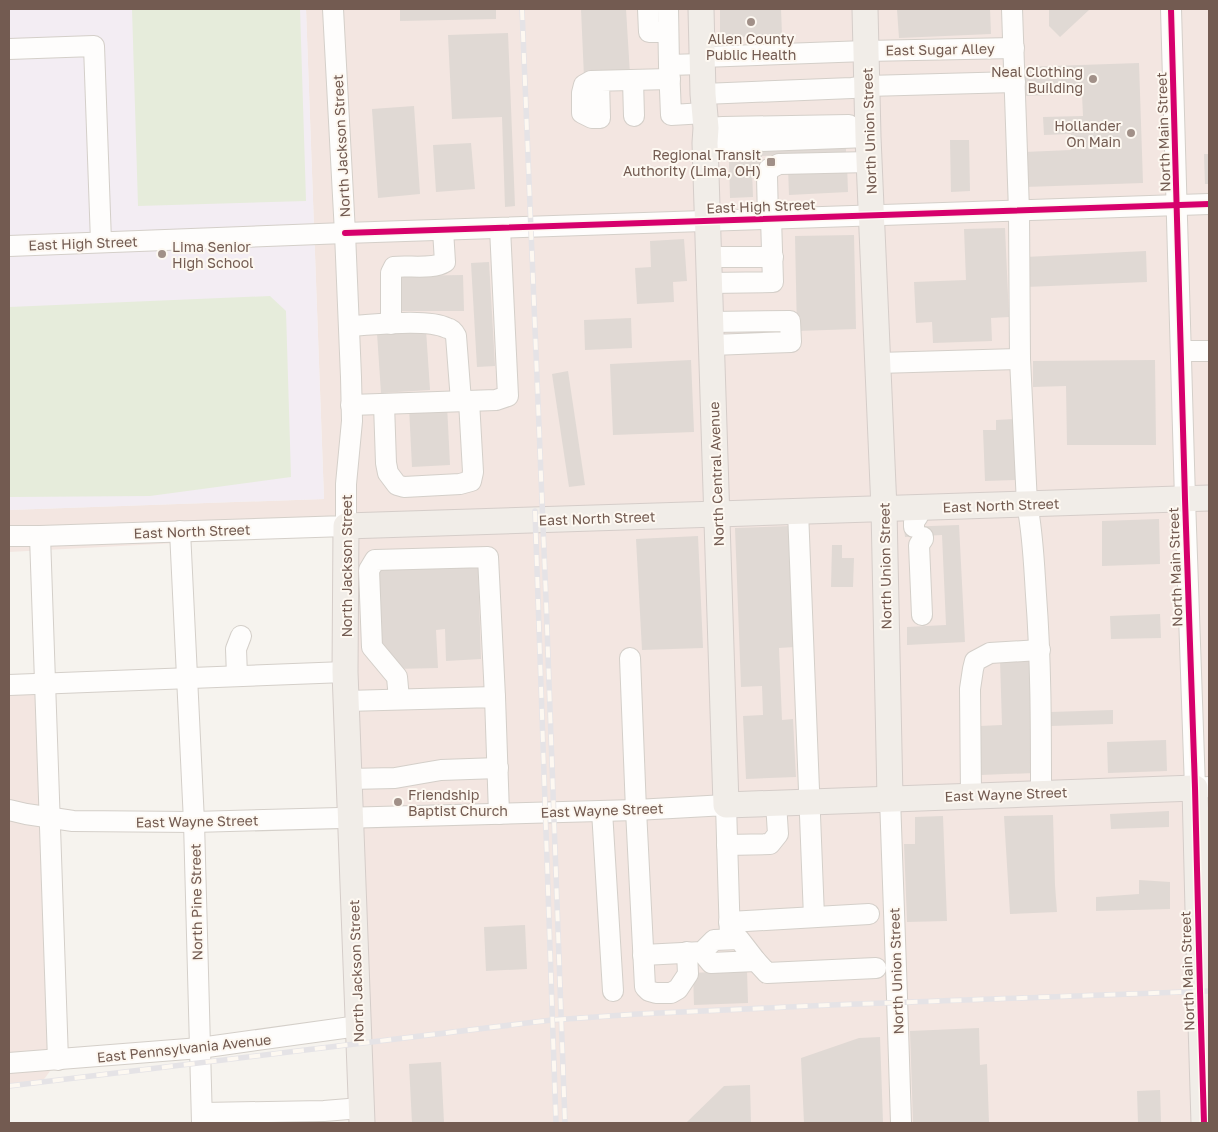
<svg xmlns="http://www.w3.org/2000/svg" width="1218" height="1132" font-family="'Golos Text',sans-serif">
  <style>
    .commercial { fill: #f3e6e1 }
    .education { fill: #f3edf3 }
    .green { fill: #e6ecdb }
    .building { fill: #e0d9d4 }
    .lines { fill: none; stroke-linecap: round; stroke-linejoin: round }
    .minor-casing { stroke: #d4cfc9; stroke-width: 22 }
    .major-casing { stroke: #d5cdc9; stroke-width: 27 }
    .minor { stroke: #fefdfc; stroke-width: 20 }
    .major { stroke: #f1ede8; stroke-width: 25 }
    .rail-casing { stroke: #e5e3e6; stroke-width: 5.5 }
    .rail { stroke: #fdf8f1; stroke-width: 4; stroke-dasharray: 11; stroke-linecap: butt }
    .cycleway-casing { stroke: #fdf8f1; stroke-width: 9 }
    .cycleway { stroke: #d6006c; stroke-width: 6 }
    .poi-dot { fill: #a19088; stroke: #fdf8f1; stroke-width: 2 }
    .labels { text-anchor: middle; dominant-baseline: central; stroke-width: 4; stroke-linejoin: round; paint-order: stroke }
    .poi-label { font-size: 14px; fill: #735b51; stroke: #fdf8f1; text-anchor: end }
    .street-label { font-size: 14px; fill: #735b51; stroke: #fdf8f1 }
  </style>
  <rect width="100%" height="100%" fill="#f6f3ee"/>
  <g class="commercial">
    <path d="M306,9H1209V1123H362L346,526L269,538L9,552V510L324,499Z"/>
    <path d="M45,684L58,1060L42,1082L9,1084V685Z"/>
  </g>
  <path class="education" d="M9,9H306L324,499L9,510Z"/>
  <g class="green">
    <path d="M132,9H300L306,201L138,206Z"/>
    <path d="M270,296L286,311L291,477L150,496L9,497V307Z"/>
  </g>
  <g class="building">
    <path d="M400,9H496V19L400,21Z"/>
    <path d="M581,9H626L630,75L584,77Z"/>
    <path d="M720,9H781L782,35L720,38Z"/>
    <path d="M897,9H990L991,34L899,38Z"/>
    <path d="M1049,9H1090L1060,37L1049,26Z"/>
    <path d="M508,33L515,206L505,207L502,117L452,119L448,35Z"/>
    <path d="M1139,63L1143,183L1025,187L1024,152L1071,150V134L1044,135L1043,117L1083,116L1082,94L1023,96L1022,67Z"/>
    <path d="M414,106L420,194L378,198L372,109Z"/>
    <path d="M846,140V152L762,156L763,170H752L753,197L730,198L729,162L752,161L751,143Z"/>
    <path d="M950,140H969L970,191L951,192Z"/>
    <path d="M471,143L475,189L436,192L433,145Z"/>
    <path d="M1204,154H1209V184H1205Z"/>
    <path d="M847,164L848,192L789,195L788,167Z"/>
    <path d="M1005,228L1009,317L991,318L992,341L933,343L932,322L916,323L914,282L966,280L964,229Z"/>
    <path d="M854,235L856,329L797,331L795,236Z"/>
    <path d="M684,239L687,281L673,282L674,302L637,304L635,268L651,267L650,241Z"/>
    <path d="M1146,251L1147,282L1026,287L1025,257Z"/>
    <path d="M489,262L495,366L477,367L471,263Z"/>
    <path d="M463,275L464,311H402V276Z"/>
    <path d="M631,318L632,348L585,350L584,320Z"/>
    <path d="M426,330L430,390L381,393L377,333Z"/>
    <path d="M691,360L694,432L613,435L610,364Z"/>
    <path d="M1155,360L1156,445H1067L1066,386L1033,387V361Z"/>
    <path d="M568,371L585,485L569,487L552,374Z"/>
    <path d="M447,405L450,465L412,467L409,407Z"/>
    <path d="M1014,419L1016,480L985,481L983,430H996V420Z"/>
    <path d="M1159,519L1160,564L1102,566V521Z"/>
    <path d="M959,525L965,642L907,645V627L946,625L942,535L905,537L904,527Z"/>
    <path d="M790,526L795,647L779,648L782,720L793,719L796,777L746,779L743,716L763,715L762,686L741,687L735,528Z"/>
    <path d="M698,536L703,648L642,650L636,539Z"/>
    <path d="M832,545H842V558H854L853,587H831Z"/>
    <path d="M478,566L481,659L446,661L445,629L436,630L438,668L395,669L377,633L375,570Z"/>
    <path d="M1160,614L1161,638L1111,639L1110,616Z"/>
    <path d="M1032,659L1034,773L981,775L980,726L1002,725L1000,660Z"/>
    <path d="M1113,710V724L1051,726L1050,712Z"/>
    <path d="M1166,740L1167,771L1108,773L1107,742Z"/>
    <path d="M1169,811V827L1111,829L1110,814Z"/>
    <path d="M1053,815L1055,885L1057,912L1010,914L1004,816Z"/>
    <path d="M943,816L947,921L907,922L904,844H915V817Z"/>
    <path d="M1139,880L1170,882V909L1096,911V897L1139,894Z"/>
    <path d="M525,925L527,969L486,971L484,927Z"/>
    <path d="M747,970L748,1003L694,1005L693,973Z"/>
    <path d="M979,1028L980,1065L987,1064L989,1123H913L910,1031Z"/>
    <path d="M880,1037L883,1123H804L801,1058L859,1038Z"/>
    <path d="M441,1062L444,1123H412L409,1064Z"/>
    <path d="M750,1085L751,1123H686L724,1086Z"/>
    <path d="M1160,1090L1161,1122L1138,1123L1137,1091Z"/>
  </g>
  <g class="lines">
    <defs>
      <g id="minor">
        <path d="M648,9L649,32H668"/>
        <path d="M668,9L669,65"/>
        <path d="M1012,9L1019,211L1020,359L1027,504C1033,534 1034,564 1036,595C1041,661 1041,727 1041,793"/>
        <path d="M1171,9L1185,499L1195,788L1209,787"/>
        <path d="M9,49L94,46L101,242"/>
        <path d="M702,57L866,51L1014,48"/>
        <path d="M702,64L669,65L671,115L705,113"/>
        <path d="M633,80L634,116"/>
        <path d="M599,81L600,118H592L582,113V93L584,85L591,81L670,79"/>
        <path d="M703,94L852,88L867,86L1015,82"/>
        <path d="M706,128L723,127L849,125"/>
        <path d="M705,143L868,137"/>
        <path d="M768,219L767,176L769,169L779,164L870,162"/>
        <path d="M9,246L345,233L1209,204"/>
        <path d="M708,257H773"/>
        <path d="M710,283L773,282L771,218"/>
        <path d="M711,322L790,321L791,342L712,345"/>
        <path d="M391,324V273L394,267C408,265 433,270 445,262L443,230"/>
        <path d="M349,326C372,325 427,318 447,328C452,329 454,332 456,336L461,401"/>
        <path d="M1181,351H1209"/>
        <path d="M878,363L1020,359"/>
        <path d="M384,404L386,463L388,473L397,485L404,487L460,484L471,481L473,472L469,401"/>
        <path d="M351,405L496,400L508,396L500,228"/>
        <path d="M798,511L814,917"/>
        <path d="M914,527V522L918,516L917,507"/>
        <path d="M180,531L194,822L202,1123"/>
        <path d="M9,536H40L346,526V484L352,421L351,377L345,233L333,9"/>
        <path d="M40,536L58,1060"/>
        <path d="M922,615L919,545L923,539V537"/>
        <path d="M630,658L636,810L645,987L649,991L656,993H671L678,989L688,974L687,952"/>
        <path d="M237,676L236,649L241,636"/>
        <path d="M9,685L345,672"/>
        <path d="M399,699L397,677L372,647L369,570L375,560L488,557L495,697"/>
        <path d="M346,701L495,697L499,814"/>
        <path d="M349,779L395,778L441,770L498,768"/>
        <path d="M971,795L970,689L973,669L975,661L990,653L1040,650"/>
        <path d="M890,798L897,997L901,1123"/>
        <path d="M9,810L26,814L73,821L194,822L636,810L726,805L730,939"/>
        <path d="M602,811L613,991"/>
        <path d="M727,845L770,844L778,834L776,803"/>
        <path d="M729,922L869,914"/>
        <path d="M702,952L711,963L756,961"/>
        <path d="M643,955L702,952L714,940L739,939L756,961L767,973L876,968"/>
        <path d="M9,1063L200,1048L358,1026"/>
        <path d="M202,1113L324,1111L361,1108"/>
      </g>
      <g id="major">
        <path d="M701,9L703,94L706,128L705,143C712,364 719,584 726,805L1195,788L1200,991L1204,1123"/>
        <path d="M865,9L868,137L884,509L890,798"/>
        <path d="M362,1123L345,672L346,526L1209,498"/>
      </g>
    </defs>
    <use href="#minor" class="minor-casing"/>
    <use href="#major" class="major-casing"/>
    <use href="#minor" class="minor"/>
    <use href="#major" class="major"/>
    <defs>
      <g id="rail">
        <path d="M522,9L546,599L565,1123"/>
        <path d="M535,511L556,1123"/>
        <path d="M9,1086L552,1020L638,1014L831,1005L1209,991"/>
      </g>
    </defs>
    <use href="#rail" class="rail-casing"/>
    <use href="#rail" class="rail"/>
    <defs>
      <g id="cycleway">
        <path d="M1171,9L1185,499L1195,788L1200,991L1204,1123"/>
        <path d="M345,233L1209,204"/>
      </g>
    </defs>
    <use href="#cycleway" class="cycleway-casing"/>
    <use href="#cycleway" class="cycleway"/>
  </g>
  <g class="poi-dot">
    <circle cx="751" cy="22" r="5"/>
    <circle cx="1093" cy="79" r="5"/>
    <circle cx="1131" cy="133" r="5"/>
    <rect x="766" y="157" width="10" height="10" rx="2.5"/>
    <circle cx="162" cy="254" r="5"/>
    <circle cx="398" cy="802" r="5"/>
  </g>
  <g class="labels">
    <g class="poi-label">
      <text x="751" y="38" text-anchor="middle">Allen County<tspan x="751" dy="16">Public Health</tspan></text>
      <text x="1083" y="71">Neal Clothing<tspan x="1083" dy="16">Building</tspan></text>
      <text x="1121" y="125">Hollander<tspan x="1121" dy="16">On Main</tspan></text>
      <text x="761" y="154">Regional Transit<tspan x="761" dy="16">Authority (Lima, OH)</tspan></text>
      <text x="172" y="246" text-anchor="start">Lima Senior<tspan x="172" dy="16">High School</tspan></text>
      <text x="408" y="794" text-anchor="start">Friendship<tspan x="408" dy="16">Baptist Church</tspan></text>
    </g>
    <g class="street-label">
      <text transform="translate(940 49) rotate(-1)">East Sugar Alley</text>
      <text transform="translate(869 131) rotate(-92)">North Union Street</text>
      <text transform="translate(1163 132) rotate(-92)">North Main Street</text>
      <text transform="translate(341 146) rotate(-93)">North Jackson Street</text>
      <text transform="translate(761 206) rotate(-2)">East High Street</text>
      <text transform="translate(83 243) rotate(-2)">East High Street</text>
      <text transform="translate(716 474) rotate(-92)">North Central Avenue</text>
      <text transform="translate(1001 505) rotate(-2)">East North Street</text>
      <text transform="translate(597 518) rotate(-2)">East North Street</text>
      <text transform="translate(192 531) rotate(-2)">East North Street</text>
      <text transform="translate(346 566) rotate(-90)">North Jackson Street</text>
      <text transform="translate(885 566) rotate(-91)">North Union Street</text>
      <text transform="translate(1175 567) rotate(-92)">North Main Street</text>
      <text transform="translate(1006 794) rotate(-2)">East Wayne Street</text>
      <text transform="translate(602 810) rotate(-2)">East Wayne Street</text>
      <text transform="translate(197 821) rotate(-1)">East Wayne Street</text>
      <text transform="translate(196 902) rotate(-91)">North Pine Street</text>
      <text transform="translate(356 971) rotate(-92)">North Jackson Street</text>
      <text transform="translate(896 971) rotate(-92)">North Union Street</text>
      <text transform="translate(1187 971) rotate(-92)">North Main Street</text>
      <text transform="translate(184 1048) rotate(-6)">East Pennsylvania Avenue</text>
    </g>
  </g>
  <rect width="1218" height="1132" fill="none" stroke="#735b51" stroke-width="20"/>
</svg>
